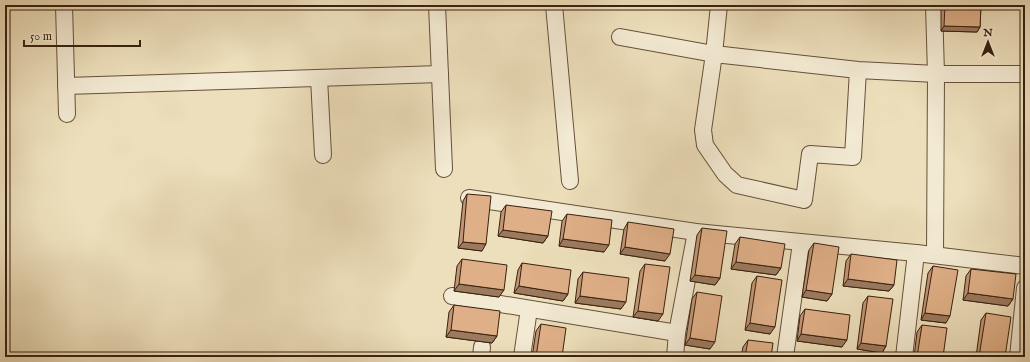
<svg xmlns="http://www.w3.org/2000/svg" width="1030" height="362" font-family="'IM FELL English',serif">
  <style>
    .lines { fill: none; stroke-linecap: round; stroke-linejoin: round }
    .minor-casing { stroke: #66503b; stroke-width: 18 }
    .minor { stroke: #f3ead3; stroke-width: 16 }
    .wall { fill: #c09674; stroke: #392110 }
    .shaded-wall { fill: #9c7a5e; stroke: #392110 }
    .building { fill: #dfaf87; stroke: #392110 }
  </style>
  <rect width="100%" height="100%" fill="#eddfbb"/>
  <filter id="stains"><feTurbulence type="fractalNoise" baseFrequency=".005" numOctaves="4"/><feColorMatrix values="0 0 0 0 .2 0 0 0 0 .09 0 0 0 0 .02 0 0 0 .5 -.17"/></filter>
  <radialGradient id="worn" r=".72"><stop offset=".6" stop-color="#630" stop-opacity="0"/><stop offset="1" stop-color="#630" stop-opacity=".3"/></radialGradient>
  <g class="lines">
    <defs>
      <g id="minor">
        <path d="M64,5L67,114"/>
        <path d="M437,5L444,169"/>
        <path d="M554,5L570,181"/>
        <path d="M934,5L936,74L935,255"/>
        <path d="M620,37L714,54L719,5"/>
        <path d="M858,70L853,157L810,154L804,200L737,185L725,174L705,145L703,130L714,54L858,70L936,74H1025"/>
        <path d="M319,78L323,155"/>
        <path d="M66,86L440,74"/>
        <path d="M469,198L696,232L916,253L1025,266"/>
        <path d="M452,296L677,333"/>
        <path d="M481,357L482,347"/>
        <path d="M522,357L529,309"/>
        <path d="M675,357L677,333L696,232"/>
        <path d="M785,357L801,243"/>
        <path d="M904,357L916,253"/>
        <path d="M1018,357L1025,288"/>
      </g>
    </defs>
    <use href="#minor" class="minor-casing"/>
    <use href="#minor" class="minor"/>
  </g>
  <g class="wall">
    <path d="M943,5H981L980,27L977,32L941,31V8Z"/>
    <path d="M467,194L482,251L458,248L463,201Z"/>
    <path d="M506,205L548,236L543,243L498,236L501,212Z"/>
    <path d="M567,214L604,252L559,246L562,221Z"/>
    <path d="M628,222L665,261L620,254L624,229Z"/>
    <path d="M702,228L720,278L715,285L690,281L697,235Z"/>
    <path d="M740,237L781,268L776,275L731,269L735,244Z"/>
    <path d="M814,243L832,294L827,301L802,297L809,250Z"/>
    <path d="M851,254L894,285L889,291L843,286L846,261Z"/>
    <path d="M462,259L499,297L454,291L457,266Z"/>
    <path d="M522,263L568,294L563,301L514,293L518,270Z"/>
    <path d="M645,264L658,321L633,317L640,271Z"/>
    <path d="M933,266L946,323L921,320L928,273Z"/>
    <path d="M971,269L1013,299L1008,306L963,300L966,276Z"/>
    <path d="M583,272L621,309L575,303L578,279Z"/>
    <path d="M757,276L770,334L745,330L752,283Z"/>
    <path d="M697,292L710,349L685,345L692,299Z"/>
    <path d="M868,296L886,346L882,353L857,349L863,303Z"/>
    <path d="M454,305L497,336L492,343L446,337L449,312Z"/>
    <path d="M805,309L842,347L797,341L800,316Z"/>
    <path d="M986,313L1005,357H976L981,320Z"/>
    <path d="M541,324L562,357H532L536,331Z"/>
    <path d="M922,325L943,357H914L917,332Z"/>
    <path d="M748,340L771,357H741L743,347Z"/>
  </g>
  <g class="shaded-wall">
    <path d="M944,26L980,27L977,32L941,31Z"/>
    <path d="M503,230L548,236L543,243L498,236Z"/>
    <path d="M563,239L609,245L604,252L559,246Z"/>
    <path d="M463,242L486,244L482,251L458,248Z"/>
    <path d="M625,247L670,254L665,261L620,254Z"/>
    <path d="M736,262L781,268L776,275L731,269Z"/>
    <path d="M695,275L720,278L715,285L690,281Z"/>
    <path d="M848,279L894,285L889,291L843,286Z"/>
    <path d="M459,284L504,290L499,297L454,291Z"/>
    <path d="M519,286L568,294L563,301L514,293Z"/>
    <path d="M806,290L832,294L827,301L802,297Z"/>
    <path d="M968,293L1013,299L1008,306L963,300Z"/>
    <path d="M580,296L626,302L621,309L575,303Z"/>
    <path d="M638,311L663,314L658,321L633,317Z"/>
    <path d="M925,313L950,316L946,323L921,320Z"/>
    <path d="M750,323L775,327L770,334L745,330Z"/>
    <path d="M451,330L497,336L492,343L446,337Z"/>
    <path d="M801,334L847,340L842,347L797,341Z"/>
    <path d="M690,338L715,342L710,349L685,345Z"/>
    <path d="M861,343L886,346L882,353L857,349Z"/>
  </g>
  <g class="building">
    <path d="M945,5H981L980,27L944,26Z"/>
    <path d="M467,194L491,196L486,244L463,242Z"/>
    <path d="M506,205L552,211L548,236L503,230Z"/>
    <path d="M567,214L612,220L609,245L563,239Z"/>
    <path d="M628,222L674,229L670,254L625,247Z"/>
    <path d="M702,228L727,231L720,278L695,275Z"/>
    <path d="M740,237L785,244L781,268L736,262Z"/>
    <path d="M814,243L839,247L832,294L806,290Z"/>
    <path d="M851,254L897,260L894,285L848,279Z"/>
    <path d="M462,259L507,265L504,290L459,284Z"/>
    <path d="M522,263L571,270L568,294L519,286Z"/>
    <path d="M645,264L670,267L663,314L638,311Z"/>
    <path d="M933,266L958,270L950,316L925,313Z"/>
    <path d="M971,269L1016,274L1013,299L968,293Z"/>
    <path d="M583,272L629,278L626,302L580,296Z"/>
    <path d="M757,276L782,280L775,327L750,323Z"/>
    <path d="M697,292L722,296L715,342L690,338Z"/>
    <path d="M868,296L893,299L886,346L861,343Z"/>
    <path d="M454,305L500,311L497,336L451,330Z"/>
    <path d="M805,309L850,315L847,340L801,334Z"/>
    <path d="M986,313L1011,317L1005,357H979Z"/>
    <path d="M541,324L566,328L562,357H536Z"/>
    <path d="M922,325L947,328L943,357H917Z"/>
    <path d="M748,340L773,343L771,357H745Z"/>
    <path d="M683,355L702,357H683Z"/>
  </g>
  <rect width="1030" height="362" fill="none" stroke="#eddfbb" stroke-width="20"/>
  <rect x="6" y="6" width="1018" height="350" fill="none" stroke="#392110" stroke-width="2"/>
  <rect x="10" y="10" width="1010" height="342" fill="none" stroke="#392110"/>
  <g transform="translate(988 42)" stroke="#f3ead3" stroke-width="3" paint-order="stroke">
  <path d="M0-3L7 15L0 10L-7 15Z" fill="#392110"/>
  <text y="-6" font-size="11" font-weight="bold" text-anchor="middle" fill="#392110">N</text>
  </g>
  <path d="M24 40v6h116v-6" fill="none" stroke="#392110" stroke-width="2"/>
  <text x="30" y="40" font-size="12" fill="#392110" stroke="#f3ead3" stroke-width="3" paint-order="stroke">50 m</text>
  <rect width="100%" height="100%" filter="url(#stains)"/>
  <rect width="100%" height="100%" fill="url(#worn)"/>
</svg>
